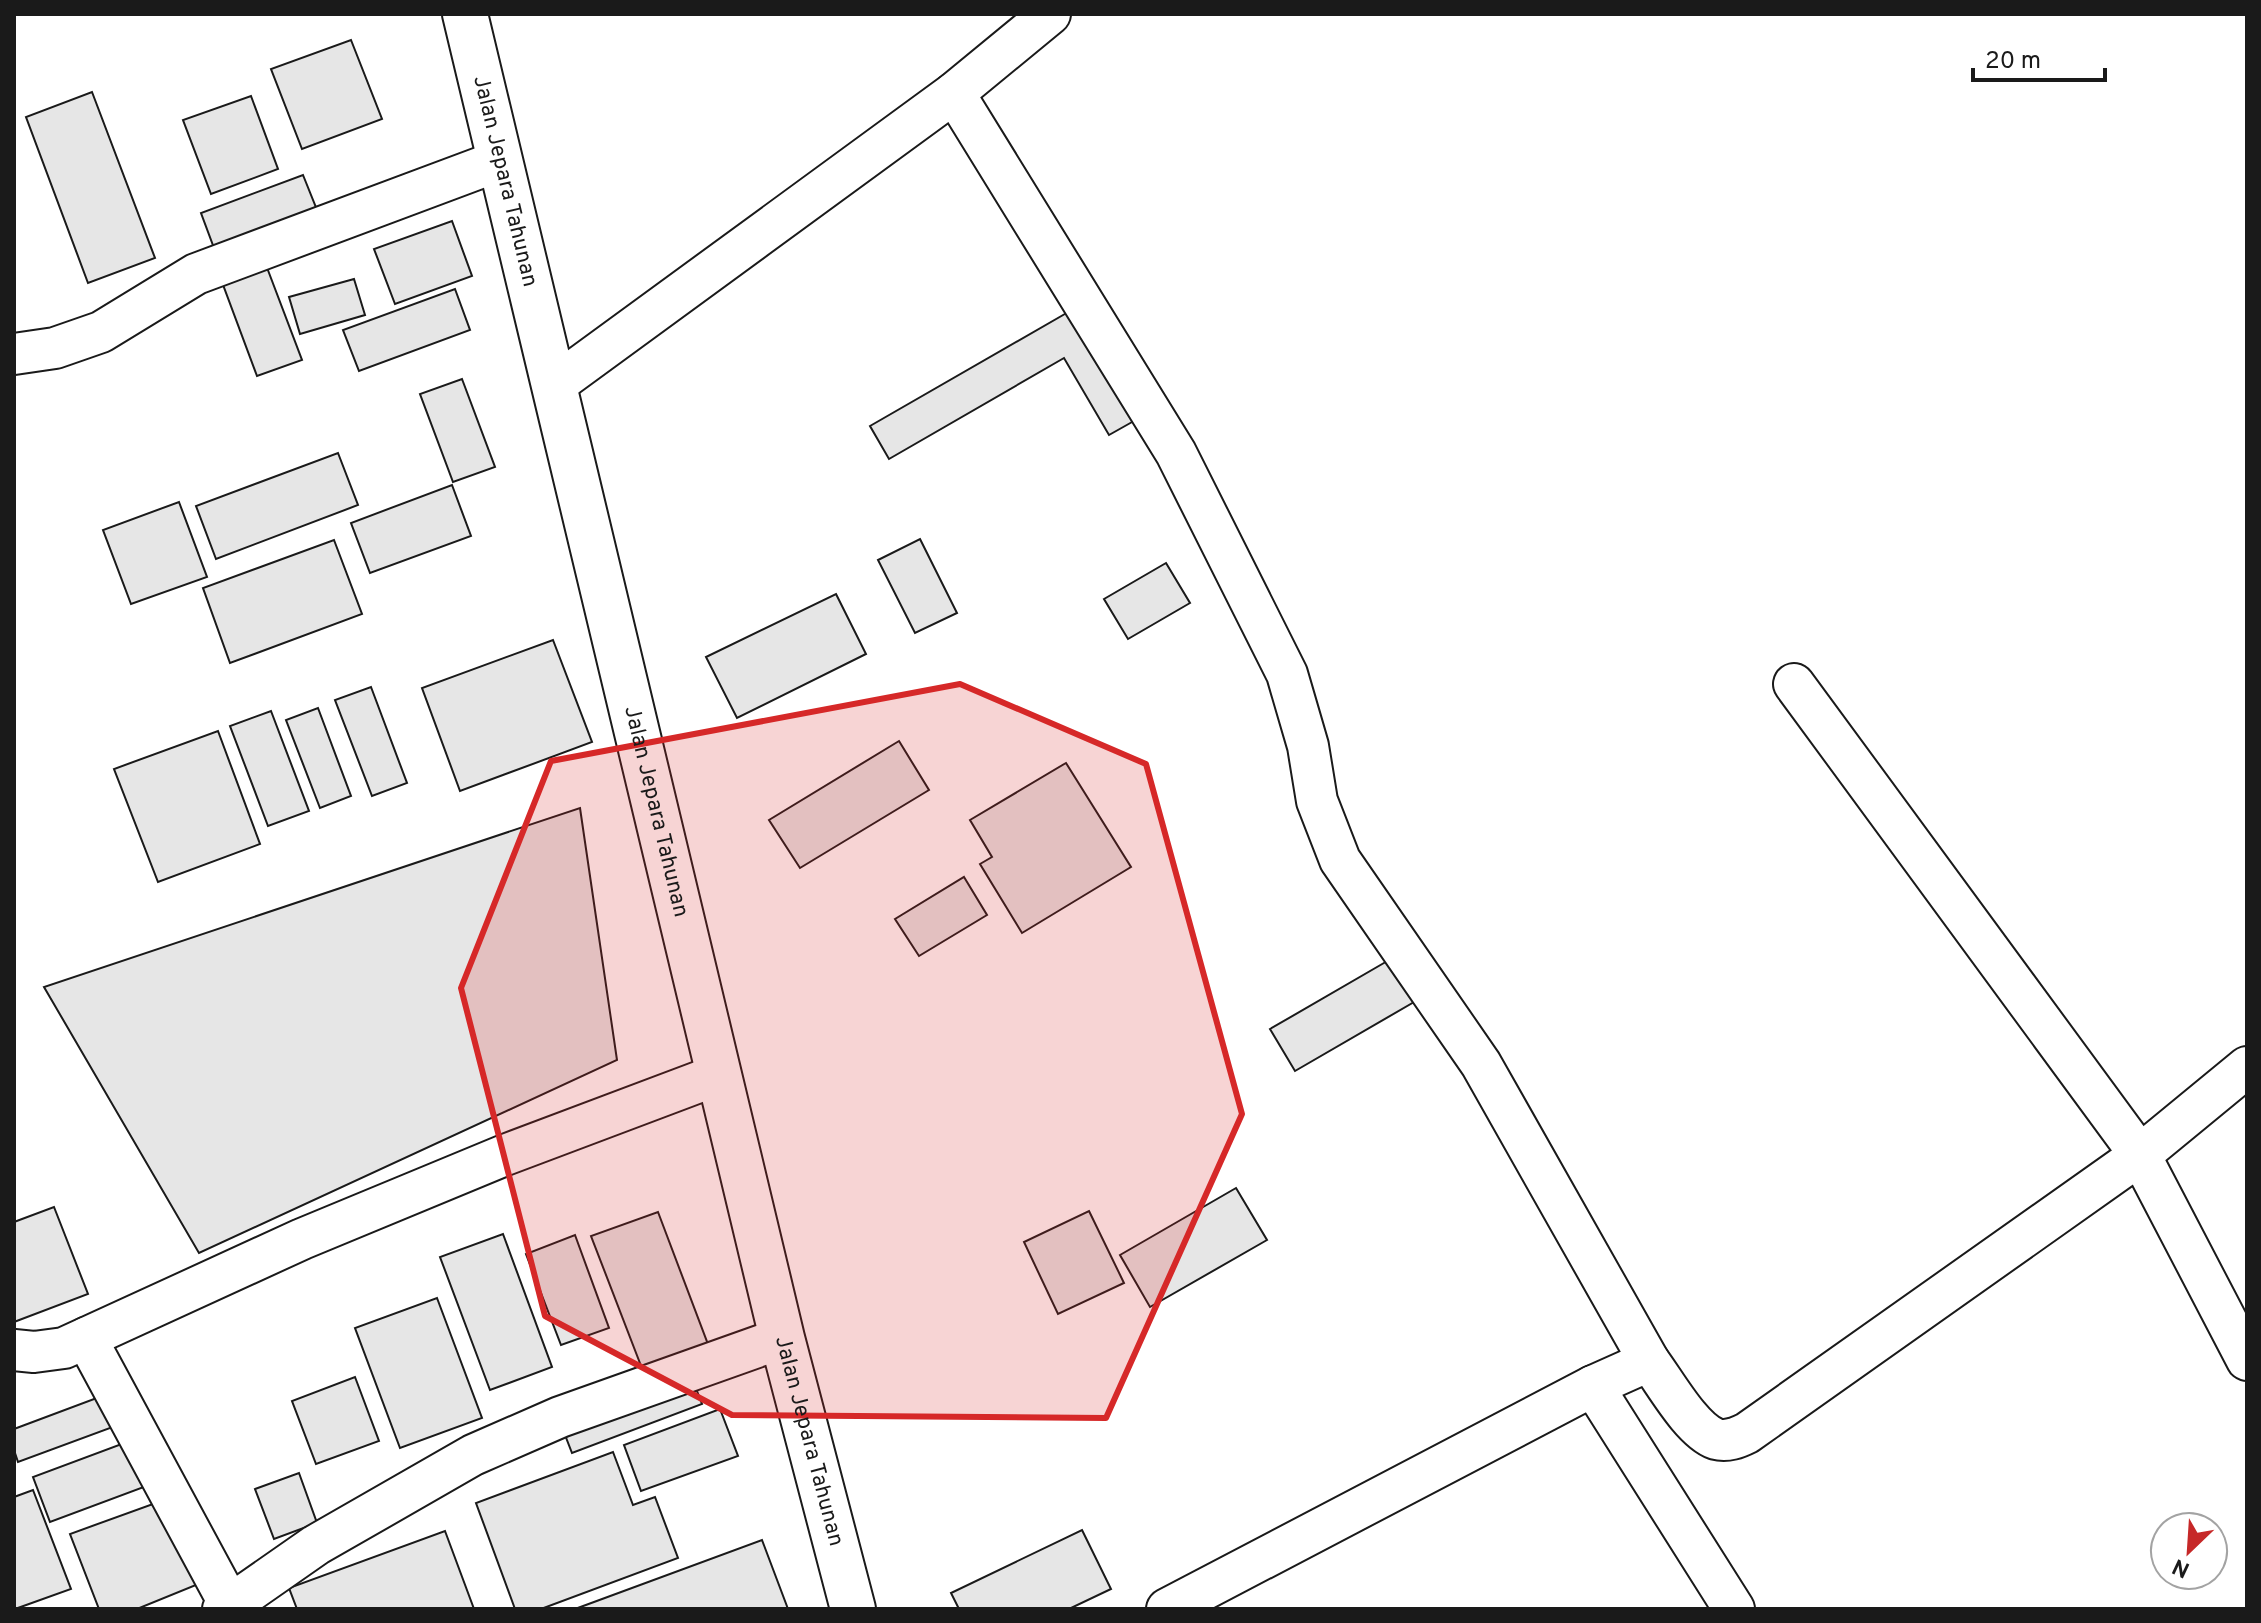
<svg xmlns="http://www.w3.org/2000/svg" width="2261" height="1623" font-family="Overpass,sans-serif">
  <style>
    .building { fill: #e6e6e6; stroke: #1a1a1a; stroke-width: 2 }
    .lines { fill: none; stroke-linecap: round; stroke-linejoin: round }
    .street-casing { stroke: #1a1a1a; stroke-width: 44 }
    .highway-casing { stroke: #1a1a1a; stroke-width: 48 }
    .street { stroke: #fff; stroke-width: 40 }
    .highway { stroke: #fff; stroke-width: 44 }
    .marked { fill: #d62828; fill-opacity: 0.2; stroke: #d62828; stroke-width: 6; stroke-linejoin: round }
    .labels { text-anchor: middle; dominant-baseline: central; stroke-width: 6; stroke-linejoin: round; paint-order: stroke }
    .street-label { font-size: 22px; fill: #1a1a1a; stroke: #fff }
  </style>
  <rect width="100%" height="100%" fill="#fff"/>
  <g class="building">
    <path d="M351,40L382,119L302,149L271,69Z"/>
    <path d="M92,92L155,258L88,283L26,117Z"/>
    <path d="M251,96L278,169L211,194L183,120Z"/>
    <path d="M303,175L317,210L214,248L201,213Z"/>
    <path d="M452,221L472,276L395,304L374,249Z"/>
    <path d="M266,265L302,360L257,376L222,282Z"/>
    <path d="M354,279L365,315L300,334L289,297Z"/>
    <path d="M455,289L470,330L359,371L343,330Z"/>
    <path d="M1077,307L1141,417L1109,435L1064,358L889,459L870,426Z"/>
    <path d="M462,379L495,467L453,482L420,394Z"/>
    <path d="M338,453L358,505L216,559L196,506Z"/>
    <path d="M452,485L471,536L370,573L351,523Z"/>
    <path d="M179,502L207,577L131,604L103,530Z"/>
    <path d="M920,539L957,613L915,633L878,560Z"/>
    <path d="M334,540L362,614L230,663L203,588Z"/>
    <path d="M1166,563L1190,603L1128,639L1104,599Z"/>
    <path d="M836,594L866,654L737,718L706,657Z"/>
    <path d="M553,640L592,742L460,791L422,688Z"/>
    <path d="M371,687L407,783L372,796L335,700Z"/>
    <path d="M318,708L351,796L320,808L286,720Z"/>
    <path d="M271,711L309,811L268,826L230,726Z"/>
    <path d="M218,731L260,844L158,882L114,769Z"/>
    <path d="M899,741L929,790L800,868L769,820Z"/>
    <path d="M1066,763L1131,867L1022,933L980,864L992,857L970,820Z"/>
    <path d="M580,808L617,1060L199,1253L44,987Z"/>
    <path d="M964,877L987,915L919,956L895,919Z"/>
    <path d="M1396,956L1421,998L1295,1071L1270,1029Z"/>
    <path d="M1236,1188L1267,1240L1150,1307L1120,1255Z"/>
    <path d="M54,1207L88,1294L14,1322V1222Z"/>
    <path d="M1089,1211L1124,1283L1058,1314L1024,1242Z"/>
    <path d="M658,1212L709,1347L643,1371L591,1236Z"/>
    <path d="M503,1234L552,1367L490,1390L440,1257Z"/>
    <path d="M575,1235L609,1328L561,1345L526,1254Z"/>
    <path d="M437,1298L482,1418L400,1448L355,1328Z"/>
    <path d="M690,1373L702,1404L572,1453L560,1422Z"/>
    <path d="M355,1377L379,1441L316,1464L292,1401Z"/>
    <path d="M110,1393L121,1424L18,1462L14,1450V1429Z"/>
    <path d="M720,1409L738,1456L641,1491L624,1445Z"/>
    <path d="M135,1439L152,1484L50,1522L33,1477Z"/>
    <path d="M613,1452L633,1505L655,1497L678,1558L541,1609H515L476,1503Z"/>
    <path d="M299,1473L317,1523L274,1539L255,1489Z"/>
    <path d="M33,1490L71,1589L15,1609L14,1497Z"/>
    <path d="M164,1500L196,1585L137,1609H99L70,1534Z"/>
    <path d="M1082,1530L1111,1589L1069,1609H959L951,1593Z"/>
    <path d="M445,1531L474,1609H297L289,1588Z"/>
    <path d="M762,1540L788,1609H575Z"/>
  </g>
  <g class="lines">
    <defs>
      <g id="street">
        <path d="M954,93L1176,453L1287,674L1308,746L1317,801L1340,860L1481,1064L1649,1361"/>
        <path d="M14,354L55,348L101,332L196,274L501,160"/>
        <path d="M556,384L954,93L1050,14"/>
        <path d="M1794,684L2140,1155L2247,1360"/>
        <path d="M86,1338L230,1605L223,1609"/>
        <path d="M14,1350L34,1352L64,1348L302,1239L505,1155L720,1074"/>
        <path d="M1593,1386L1734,1609"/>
        <path d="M233,1609L230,1605L316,1545L473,1455L560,1417L782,1338"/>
        <path d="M1167,1609L1593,1386L1649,1361C1665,1382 1691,1430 1716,1439C1727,1442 1737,1438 1747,1433L2140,1155L2247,1067"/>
      </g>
      <g id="highway">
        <path id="s1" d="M465,14L782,1338L853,1609"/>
      </g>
    </defs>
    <use href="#street" class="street-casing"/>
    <use href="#highway" class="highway-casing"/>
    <use href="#street" class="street"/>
    <use href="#highway" class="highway"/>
  </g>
  <path class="marked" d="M960,684L1146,764L1242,1114L1106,1418L732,1415L545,1316L461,988L551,761Z"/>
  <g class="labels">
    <g class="street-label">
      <text stroke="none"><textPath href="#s1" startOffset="172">Jalan Jepara Tahunan</textPath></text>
      <text stroke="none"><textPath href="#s1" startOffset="820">Jalan Jepara Tahunan</textPath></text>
      <text stroke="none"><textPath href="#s1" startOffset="1468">Jalan Jepara Tahunan</textPath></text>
    </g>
  </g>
  <rect width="2261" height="1623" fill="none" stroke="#1a1a1a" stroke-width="32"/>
  <g transform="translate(2189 1551) rotate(205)"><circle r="38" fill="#ffffff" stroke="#a3a3a3" stroke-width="2"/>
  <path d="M0-6L14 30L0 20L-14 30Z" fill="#c62828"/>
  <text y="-12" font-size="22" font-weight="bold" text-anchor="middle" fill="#1a1a1a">N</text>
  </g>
  <path d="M1973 68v12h132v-12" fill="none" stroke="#1a1a1a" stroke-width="4"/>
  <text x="1985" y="68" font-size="24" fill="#1a1a1a" stroke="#ffffff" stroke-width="6" paint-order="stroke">20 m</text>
</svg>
